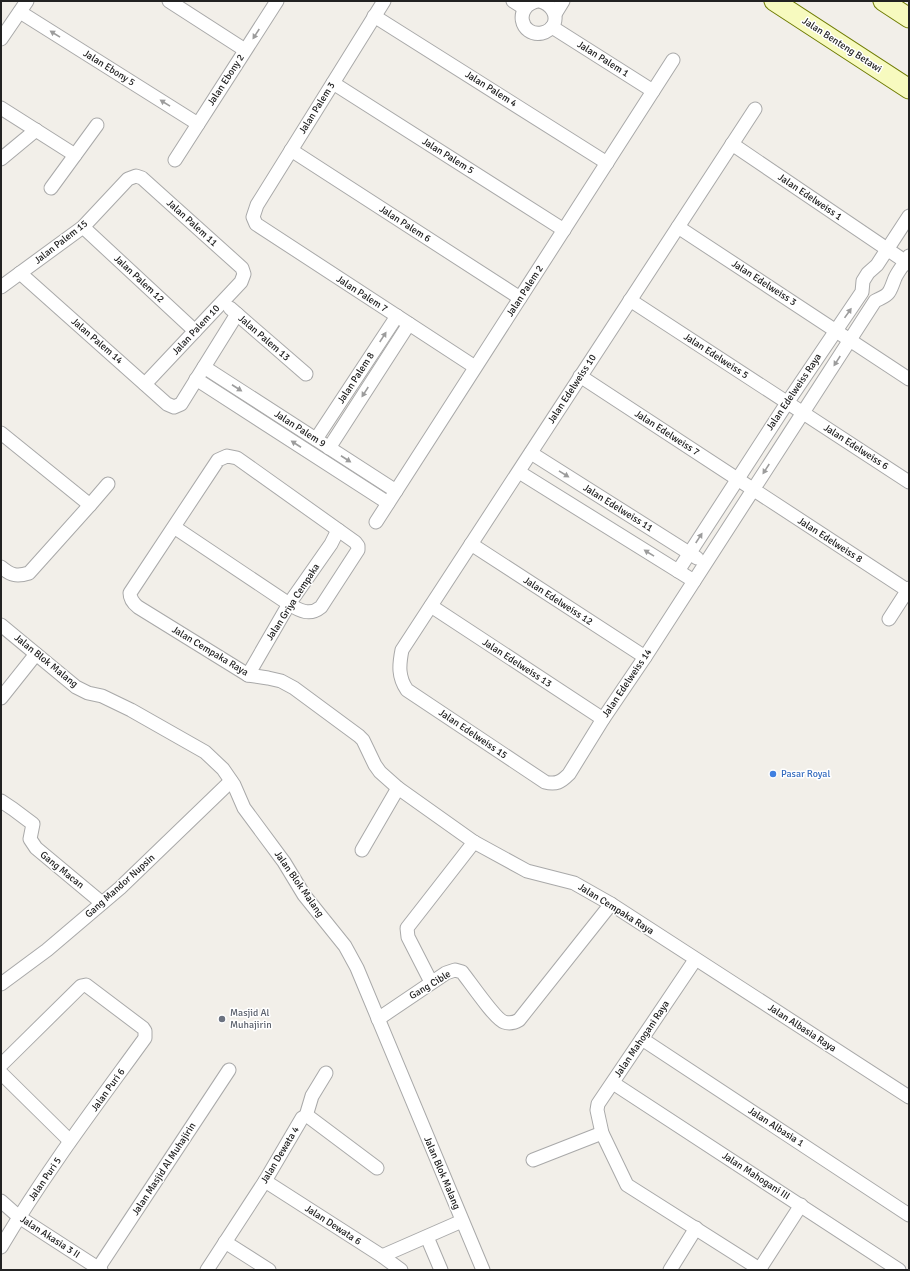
<svg xmlns="http://www.w3.org/2000/svg" width="910" height="1271" font-family="Signika,sans-serif">
  <style>
    .lines { fill: none; stroke-linecap: round; stroke-linejoin: round }
    .street-casing { stroke: #a9a9a9; stroke-width: 15 }
    .secondary-casing { stroke: #707d05; stroke-width: 21 }
    .street { stroke: #fff; stroke-width: 13 }
    .secondary { stroke: #f7fabf; stroke-width: 19 }
    .oneway { fill: #9c9c9c }
    .shop-dot { fill: #3f7fe0; stroke: #fff; stroke-width: 1.5 }
    .worship-dot { fill: #6b7280; stroke: #fff; stroke-width: 1.5 }
    .labels { text-anchor: middle; dominant-baseline: central; stroke-width: 3; stroke-linejoin: round; paint-order: stroke }
    .street-label { font-size: 10px; fill: #222; stroke: #fff }
    .shop-label { font-size: 10px; fill: #366cbe; stroke: #fff; text-anchor: start }
    .worship-label { font-size: 10px; fill: #5b616d; stroke: #fff; text-anchor: start }
  </style>
  <rect width="100%" height="100%" fill="#f2efe9"/>
  <g class="lines">
    <defs>
      <g id="street">
        <path d="M169,1L245,50"/>
        <path d="M384,1L257,205L253,217L256,224L475,367"/>
        <path d="M513,1L524,8"/>
        <path d="M538,1C513,6 520,37 542,33C547,32 552,28 554,24C558,13 550,4 540,1"/>
        <path d="M20,12L198,124"/>
        <path d="M555,14L563,1"/>
        <path d="M374,16L607,163"/>
        <path d="M552,27L653,91"/>
        <path d="M1,39L27,1"/>
        <path d="M333,83L564,230"/>
        <path d="M1,108L75,155"/>
        <path d="M755,109L402,650C399,665 398,677 407,690L545,782C556,785 561,782 569,774L603,719L645,657L875,301C891,294 889,293 895,278C898,271 905,263 909,256"/>
        <path d="M732,144L909,264"/>
        <path d="M291,150L520,298"/>
        <path d="M1,159L36,130"/>
        <path d="M175,160L277,1"/>
        <path d="M51,188L97,125"/>
        <path d="M83,227L195,331"/>
        <path d="M678,227L909,379"/>
        <path d="M20,273L167,404L174,407L181,404L237,314"/>
        <path d="M1,287L83,227L128,179L136,176L142,178L242,268L244,274L241,282L145,384"/>
        <path d="M630,300L909,482"/>
        <path d="M230,308L306,374"/>
        <path d="M204,367L396,491"/>
        <path d="M580,376L907,590"/>
        <path d="M196,379L388,503"/>
        <path d="M1,433L90,505L108,484"/>
        <path d="M316,439L397,316"/>
        <path d="M329,448L409,324"/>
        <path d="M531,453L697,558"/>
        <path d="M519,472L694,581"/>
        <path d="M376,522L673,60"/>
        <path d="M174,527L289,604C300,611 310,616 321,607L358,550V546L355,542L237,458L227,456L218,460L130,593C130,599 133,603 138,607L248,675L268,678L281,681L294,688L359,736L363,740L375,765L380,772L398,788L474,842L527,871L574,883L611,904L909,1097"/>
        <path d="M471,544L645,657"/>
        <path d="M1,567C11,575 16,577 29,573L90,505"/>
        <path d="M678,571L787,403L862,292L863,281L868,273L877,265L909,216"/>
        <path d="M431,606L603,719"/>
        <path d="M889,619L909,588"/>
        <path d="M1,625L76,687L88,693L102,696L131,710L205,752L223,769L234,785L244,808L284,862L304,895L345,946L357,968L483,1270"/>
        <path d="M248,675L289,604L331,544L338,530"/>
        <path d="M1,698L36,654"/>
        <path d="M1,801L13,809L33,824L30,839L36,848L102,903"/>
        <path d="M362,850L398,788"/>
        <path d="M695,960L598,1104L597,1110L602,1133L627,1185L761,1270"/>
        <path d="M431,982L408,937L407,928L474,842"/>
        <path d="M1,984L47,950L120,888L231,781"/>
        <path d="M378,1019L446,973L455,970L462,972C470,982 495,1019 504,1022C510,1024 514,1023 519,1020L611,904"/>
        <path d="M642,1039L909,1215"/>
        <path d="M1,1065L81,986L86,985L143,1028L145,1031V1038C95,1107 44,1174 1,1247"/>
        <path d="M1,1073L70,1141"/>
        <path d="M613,1083L899,1270"/>
        <path d="M306,1116L312,1096L326,1073"/>
        <path d="M533,1160L602,1133"/>
        <path d="M265,1181L382,1256L401,1270"/>
        <path d="M1,1201L19,1217L101,1270"/>
        <path d="M427,1237L441,1270"/>
        <path d="M225,1242L269,1270"/>
        <path d="M382,1256L462,1221"/>
        <path d="M97,1270L229,1070"/>
        <path d="M207,1270L265,1181L302,1118L306,1116L309,1117L377,1168"/>
        <path d="M670,1270L696,1228"/>
        <path d="M759,1270L801,1205"/>
      </g>
      <g id="secondary">
        <path d="M774,1L909,89"/>
        <path d="M883,1L909,18"/>
      </g>
    </defs>
    <use href="#street" class="street-casing"/>
    <use href="#secondary" class="secondary-casing"/>
    <use href="#street" class="street"/>
    <use href="#secondary" class="secondary"/>
  </g>
  <defs><path id="oneway-solid" d="M-6-.8H1V-3.2L6.5 0L1 3.2V.8H-6Z"/></defs>
  <g class="oneway">
    <use href="#oneway-solid" transform="translate(55 34) rotate(-148)"/>
    <use href="#oneway-solid" transform="translate(256 34) rotate(123)"/>
    <use href="#oneway-solid" transform="translate(165 103) rotate(-148)"/>
    <use href="#oneway-solid" transform="translate(848 313) rotate(-55)"/>
    <use href="#oneway-solid" transform="translate(383 337) rotate(-57)"/>
    <use href="#oneway-solid" transform="translate(837 361) rotate(123)"/>
    <use href="#oneway-solid" transform="translate(237 388) rotate(33)"/>
    <use href="#oneway-solid" transform="translate(365 392) rotate(123)"/>
    <use href="#oneway-solid" transform="translate(296 444) rotate(-147)"/>
    <use href="#oneway-solid" transform="translate(346 459) rotate(33)"/>
    <use href="#oneway-solid" transform="translate(766 469) rotate(123)"/>
    <use href="#oneway-solid" transform="translate(564 474) rotate(32)"/>
    <use href="#oneway-solid" transform="translate(699 538) rotate(-57)"/>
    <use href="#oneway-solid" transform="translate(649 553) rotate(-148)"/>
  </g>
  <circle class="shop-dot" cx="773" cy="774" r="4"/>
  <circle class="worship-dot" cx="222" cy="1019" r="4"/>
  <g class="labels">
    <g class="street-label">
      <text transform="translate(842 45) rotate(33)">Jalan Benteng Betawi</text>
      <text transform="translate(603 59) rotate(32)">Jalan Palem 1</text>
      <text transform="translate(109 68) rotate(32)">Jalan Ebony 5</text>
      <text transform="translate(226 80) rotate(-57)">Jalan Ebony 2</text>
      <text transform="translate(491 89) rotate(32)">Jalan Palem 4</text>
      <text transform="translate(317 108) rotate(-58)">Jalan Palem 3</text>
      <text transform="translate(448 156) rotate(32)">Jalan Palem 5</text>
      <text transform="translate(810 197) rotate(34)">Jalan Edelweiss 1</text>
      <text transform="translate(192 223) rotate(42)">Jalan Palem 11</text>
      <text transform="translate(405 224) rotate(33)">Jalan Palem 6</text>
      <text transform="translate(61 242) rotate(-38)">Jalan Palem 15</text>
      <text transform="translate(139 279) rotate(43)">Jalan Palem 12</text>
      <text transform="translate(764 283) rotate(33)">Jalan Edelweiss 3</text>
      <text transform="translate(525 291) rotate(-57)">Jalan Palem 2</text>
      <text transform="translate(362 294) rotate(33)">Jalan Palem 7</text>
      <text transform="translate(196 330) rotate(-47)">Jalan Palem 10</text>
      <text transform="translate(264 338) rotate(41)">Jalan Palem 13</text>
      <text transform="translate(97 341) rotate(41)">Jalan Palem 14</text>
      <text transform="translate(716 356) rotate(33)">Jalan Edelweiss 5</text>
      <text transform="translate(356 378) rotate(-57)">Jalan Palem 8</text>
      <text transform="translate(572 389) rotate(-57)">Jalan Edelweiss 10</text>
      <text transform="translate(794 392) rotate(-56)">Jalan Edelweiss Raya</text>
      <text transform="translate(300 429) rotate(33)">Jalan Palem 9</text>
      <text transform="translate(667 433) rotate(33)">Jalan Edelweiss 7</text>
      <text transform="translate(856 447) rotate(33)">Jalan Edelweiss 6</text>
      <text transform="translate(618 508) rotate(32)">Jalan Edelweiss 11</text>
      <text transform="translate(830 540) rotate(33)">Jalan Edelweiss 8</text>
      <text transform="translate(558 601) rotate(33)">Jalan Edelweiss 12</text>
      <text transform="translate(293 602) rotate(-57)">Jalan Griya Cempaka</text>
      <text transform="translate(210 651) rotate(31)">Jalan Cempaka Raya</text>
      <text transform="translate(46 661) rotate(39)">Jalan Blok Malang</text>
      <text transform="translate(517 663) rotate(33)">Jalan Edelweiss 13</text>
      <text transform="translate(627 683) rotate(-56)">Jalan Edelweiss 14</text>
      <text transform="translate(473 734) rotate(34)">Jalan Edelweiss 15</text>
      <text transform="translate(62 870) rotate(39)">Gang Macan</text>
      <text transform="translate(299 884) rotate(55)">Jalan Blok Malang</text>
      <text transform="translate(120 886) rotate(-42)">Gang Mandor Nupsin</text>
      <text transform="translate(616 909) rotate(32)">Jalan Cempaka Raya</text>
      <text transform="translate(430 985) rotate(-31)">Gang Cible</text>
      <text transform="translate(802 1028) rotate(33)">Jalan Albasia Raya</text>
      <text transform="translate(642 1039) rotate(-56)">Jalan Mahogani Raya</text>
      <text transform="translate(108 1090) rotate(-54)">Jalan Puri 6</text>
      <text transform="translate(776 1127) rotate(33)">Jalan Albasia 1</text>
      <text transform="translate(280 1155) rotate(-59)">Jalan Dewata 4</text>
      <text transform="translate(164 1169) rotate(-57)">Jalan Masjid Al Muhajirin</text>
      <text transform="translate(442 1173) rotate(67)">Jalan Blok Malang</text>
      <text transform="translate(756 1176) rotate(33)">Jalan Mahogani III</text>
      <text transform="translate(45 1179) rotate(-56)">Jalan Puri 5</text>
      <text transform="translate(333 1225) rotate(33)">Jalan Dewata 6</text>
      <text transform="translate(50 1237) rotate(33)">Jalan Akasia 3 II</text>
    </g>
    <g class="shop-label">
      <text x="781" y="774">Pasar Royal</text>
    </g>
    <g class="worship-label">
      <text x="230" y="1013">Masjid Al<tspan x="230" dy="12">Muhajirin</tspan></text>
    </g>
  </g>
  <rect width="910" height="1271" fill="none" stroke="#222222" stroke-width="4"/>
</svg>
